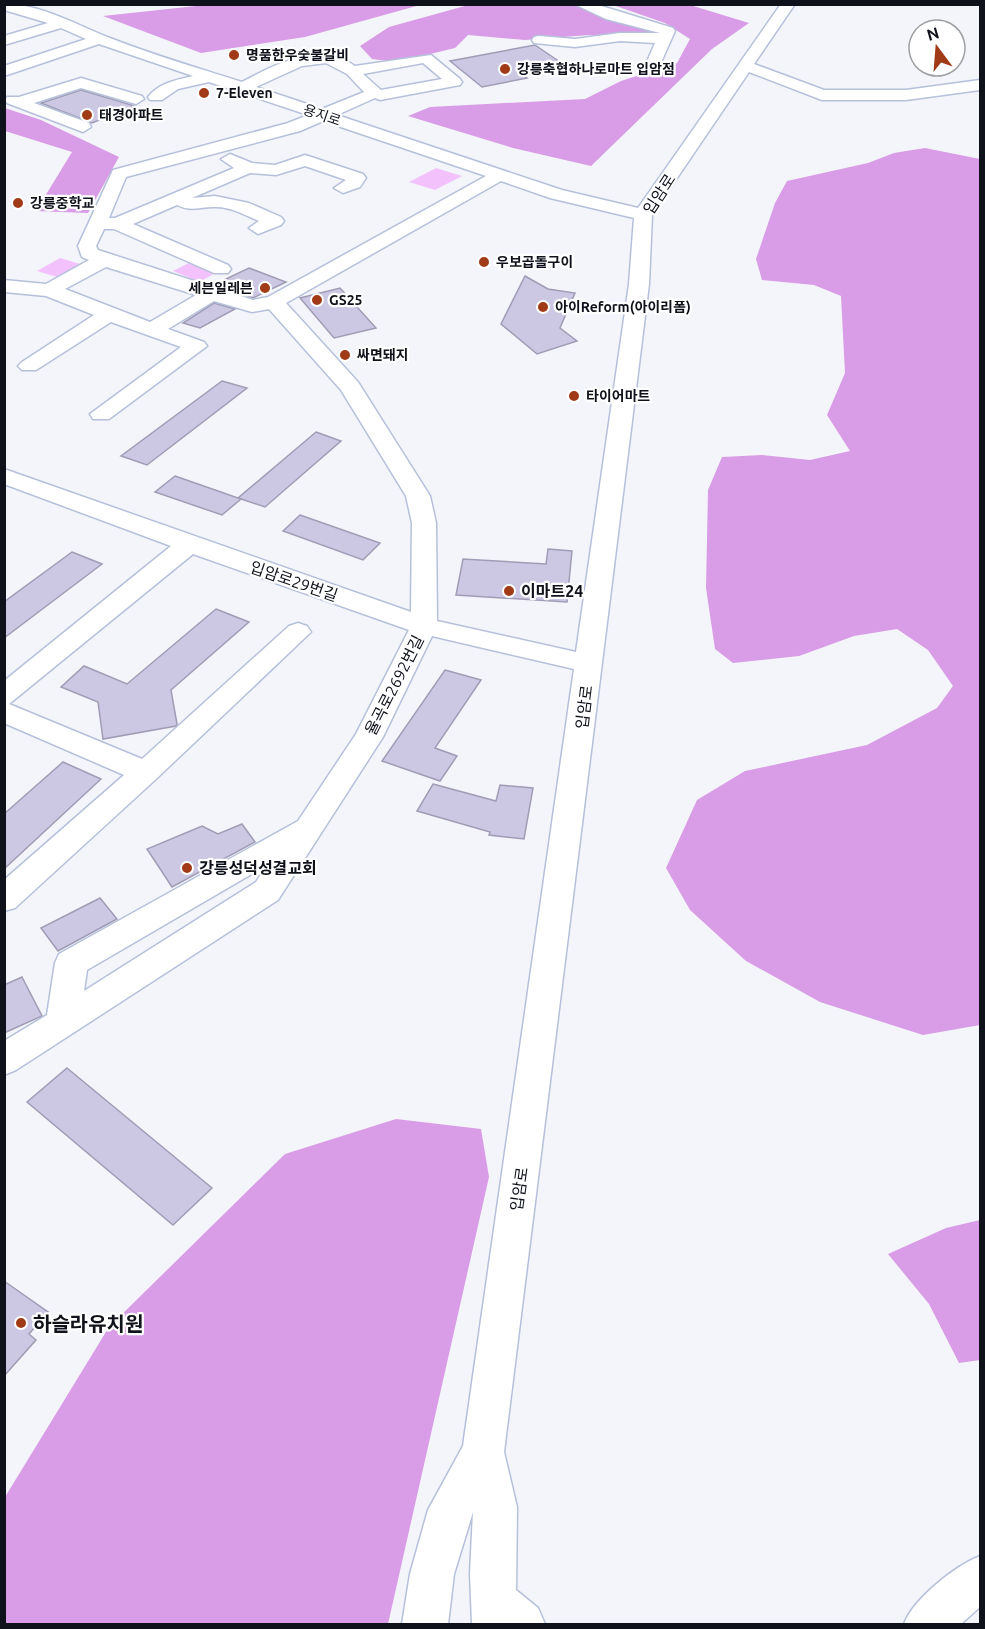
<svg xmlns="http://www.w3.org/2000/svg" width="985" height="1629" font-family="Ubuntu,'Noto Sans KR',sans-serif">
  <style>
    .green { fill: #f3c2fd }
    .forest { fill: #d99ce6 }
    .building { fill: #ccc7e2; stroke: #a19cb6; stroke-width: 1.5 }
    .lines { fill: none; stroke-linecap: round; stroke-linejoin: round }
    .minor-casing { stroke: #b6c0da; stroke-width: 3 }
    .minor { fill: #fff; fill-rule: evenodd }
    .poi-dot { fill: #a13a16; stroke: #fff; stroke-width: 2 }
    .labels { text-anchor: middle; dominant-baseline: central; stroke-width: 4.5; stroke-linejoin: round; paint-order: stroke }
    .far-poi-label { font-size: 14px; font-weight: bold; fill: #0f121b; stroke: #fff; text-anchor: start }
    .far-street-label { font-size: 14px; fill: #0f121b; stroke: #fff }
    .street-label { font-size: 16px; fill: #0f121b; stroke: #fff }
    .poi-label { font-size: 16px; font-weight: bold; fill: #0f121b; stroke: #fff; text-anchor: start }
    .near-poi-label { font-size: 20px; font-weight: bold; fill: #0f121b; stroke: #fff; text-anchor: start }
  </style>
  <rect width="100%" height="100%" fill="#f3f5fa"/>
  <g class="green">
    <path d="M436,168L462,176L435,190L409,182Z"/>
    <path d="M60,258L80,264L57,277L37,271Z"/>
    <path d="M189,263L215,273L200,282L173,271Z"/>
  </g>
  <g class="forest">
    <path d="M472,4L582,5L656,34L642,38L589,35L525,40L468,35L455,48L397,62L372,59L360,46L389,27Z"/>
    <path d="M205,5V4L420,5L305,37L201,53L103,16Z"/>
    <path d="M613,5H690L749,23L712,49L591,166L513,148L408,116L430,107L585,99L621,81L677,63L690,39L665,23Z"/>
    <path d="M5,108L41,120L119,157L88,213L36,211L72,152L5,131Z"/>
    <path d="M925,148L980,159V1025L923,1035L820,1002L746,961L690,910L666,868L697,800L745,771L867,745L937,708L953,686L928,650L897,629L854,636L799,656L733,663L715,649L706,588L708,490L722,457L762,455L810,460L850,451L827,415L845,373L841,296L814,285L762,280L756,259L775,203L787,181L868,163L894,153Z"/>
    <path d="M396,1119L481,1129L489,1177L388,1624H5V1497L109,1327L285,1154Z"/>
    <path d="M980,1220V1360L959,1363L929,1304L888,1254L946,1228Z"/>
  </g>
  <g class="building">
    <path d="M535,45L566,66L522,74L527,78L482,87L450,61Z"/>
    <path d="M81,90L135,106L92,123L41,103Z"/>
    <path d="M249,268L286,282L253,298L213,285Z"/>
    <path d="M525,276L548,289L575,293L560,328L577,341L537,354L501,324Z"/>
    <path d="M340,288L376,328L334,338L300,298Z"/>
    <path d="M214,303L235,309L200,328L183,323Z"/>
    <path d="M222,381L247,388L147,465L121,456Z"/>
    <path d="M316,432L341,441L265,507L238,498Z"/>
    <path d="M175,476L241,499L222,515L155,492Z"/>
    <path d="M300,515L380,543L363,560L283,531Z"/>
    <path d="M548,549L572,551L567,602L456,595L463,559L546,564Z"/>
    <path d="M72,552L102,564L4,638V602Z"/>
    <path d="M216,609L249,622L171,690L177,724L176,726L103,739L98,702L61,687L84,666L127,684Z"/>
    <path d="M445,670L481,680L435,748L457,756L440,781L382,761Z"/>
    <path d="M63,762L101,779L4,869V814Z"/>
    <path d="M433,784L496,801L500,785L533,788L524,839L489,835L490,832L417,811Z"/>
    <path d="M242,824L255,842L172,887L147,849L202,826L218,834Z"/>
    <path d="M100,898L117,919L58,951L41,928Z"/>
    <path d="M22,977L42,1016L4,1033V985Z"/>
    <path d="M67,1068L212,1188L173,1225L27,1102Z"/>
    <path d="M4,1281L48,1312L29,1334L36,1340L4,1376Z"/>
  </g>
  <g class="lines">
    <defs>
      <g id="minor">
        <path d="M4,4C42,4 76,25 110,38C153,55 198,68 242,82C276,64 318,41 355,66L431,55L460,79L462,82L460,85L380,100L375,98L337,115L562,190L638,208L781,4H795L754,64L824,90H906L980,80V90L906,100H822L749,72L652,215L649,284L504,1452L517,1507L516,1590L538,1608L545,1624H472L470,1574L473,1512L454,1574L448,1624H402L410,1574L428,1510L463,1446L574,669L432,636L383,737L278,900L16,1070L4,1075V1041L47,1015L55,963L59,954L298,821L356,734L409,630L193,554L9,704L142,759L289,626L298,623L307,626L311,632L156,779L15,908L4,911V880L124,775L4,723V681L171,546L4,484V469L411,612L412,523L406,496L341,390L269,309L252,312L214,301L168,329L204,342L207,346L109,419H93L90,414L181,347L111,322L36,370H22L18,366L22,362L94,315L46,296L4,292V280L46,284L89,260L82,257L78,246L113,170L288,123L308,115L209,82L178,89L162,100H150L148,97C159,83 176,80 193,76L99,44L4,76V66L86,39L61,28L4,45V36L48,23L4,10ZM326,63L347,74L364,92L322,109L256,87L302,66ZM423,63L442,79L381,90L363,74ZM323,121L486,176L268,297L253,300L98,250L96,246L104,229H114L214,273H228L231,269L228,265L133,224L177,205C191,212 199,207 214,207C229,206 245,215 259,221L249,228L258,234L281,225L284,221L281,217L249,203L215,196L192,198L250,173L276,175L305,166L346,180L334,188L343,193L360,187L366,178L363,174L305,155L275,165L252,163L230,154L221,159L234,168L115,218H109L126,177L300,131ZM501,181L550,198L634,218L629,284L576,652L437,621L436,523L430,496L358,382L286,303ZM106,267L196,295L150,322L65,289ZM267,865L256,882L84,991L87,970Z"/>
        <path d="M574,4H595L673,28L675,31L659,67L654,69L646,64L655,43L620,41L575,47L534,43L532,40L534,37L539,36L575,39L620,33H660L606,19Z"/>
        <path d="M81,78L142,96L144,99L136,104L81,88L34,103L89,123L91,127L83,132L7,103L5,100L7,97H19Z"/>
        <path d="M980,1556V1607L961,1624H904C913,1599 955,1566 980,1556Z"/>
      </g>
    </defs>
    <use href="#minor" class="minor-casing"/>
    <use href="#minor" class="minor"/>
  </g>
  <g class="poi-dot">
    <circle cx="234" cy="55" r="6"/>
    <circle cx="505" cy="69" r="6"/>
    <circle cx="204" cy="93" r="6"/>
    <circle cx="87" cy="115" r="6"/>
    <circle cx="18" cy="203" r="6"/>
    <circle cx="484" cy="262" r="6"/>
    <circle cx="265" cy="288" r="6"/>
    <circle cx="317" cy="300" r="6"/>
    <circle cx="543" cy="307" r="6"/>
    <circle cx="345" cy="355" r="6"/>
    <circle cx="574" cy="396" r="6"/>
    <circle cx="509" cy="591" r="6"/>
    <circle cx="187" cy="868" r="6"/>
    <circle cx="21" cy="1323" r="6"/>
  </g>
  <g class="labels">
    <g class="far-poi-label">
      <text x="246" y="55">명품한우숯불갈비</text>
      <text x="517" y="69">강릉축협하나로마트 입암점</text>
      <text x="216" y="93">7-Eleven</text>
      <text x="99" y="115">태경아파트</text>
      <text x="30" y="203">강릉중학교</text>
      <text x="496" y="262">우보곱돌구이</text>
      <text x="253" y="288" text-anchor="end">세븐일레븐</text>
      <text x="329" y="300">GS25</text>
      <text x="555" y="307">아이Reform(아이리폼)</text>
      <text x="357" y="355">싸면돼지</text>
      <text x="586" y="396">타이어마트</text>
    </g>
    <g class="far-street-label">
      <text transform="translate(322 115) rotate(19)">용지로</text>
    </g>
    <g class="street-label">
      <text transform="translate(659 194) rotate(-57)">입암로</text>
      <text transform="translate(294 581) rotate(19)">입암로29번길</text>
      <text transform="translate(394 685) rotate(-63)">율곡로2692번길</text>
      <text transform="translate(584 707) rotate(-83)">입암로</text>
      <text transform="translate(519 1189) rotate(-82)">입암로</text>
    </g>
    <g class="poi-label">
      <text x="521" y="591">이마트24</text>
      <text x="199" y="868">강릉성덕성결교회</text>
    </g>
    <g class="near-poi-label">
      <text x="33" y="1323">하슬라유치원</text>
    </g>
  </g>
  <rect width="985" height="1629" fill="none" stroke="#0f121b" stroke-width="12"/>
  <g transform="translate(937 48) rotate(344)"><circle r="28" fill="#ffffff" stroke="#9fa0a4" stroke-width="1.5"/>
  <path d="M0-4.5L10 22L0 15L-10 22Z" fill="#a13a16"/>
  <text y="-9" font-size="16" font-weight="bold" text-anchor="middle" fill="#0f121b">N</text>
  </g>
</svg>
